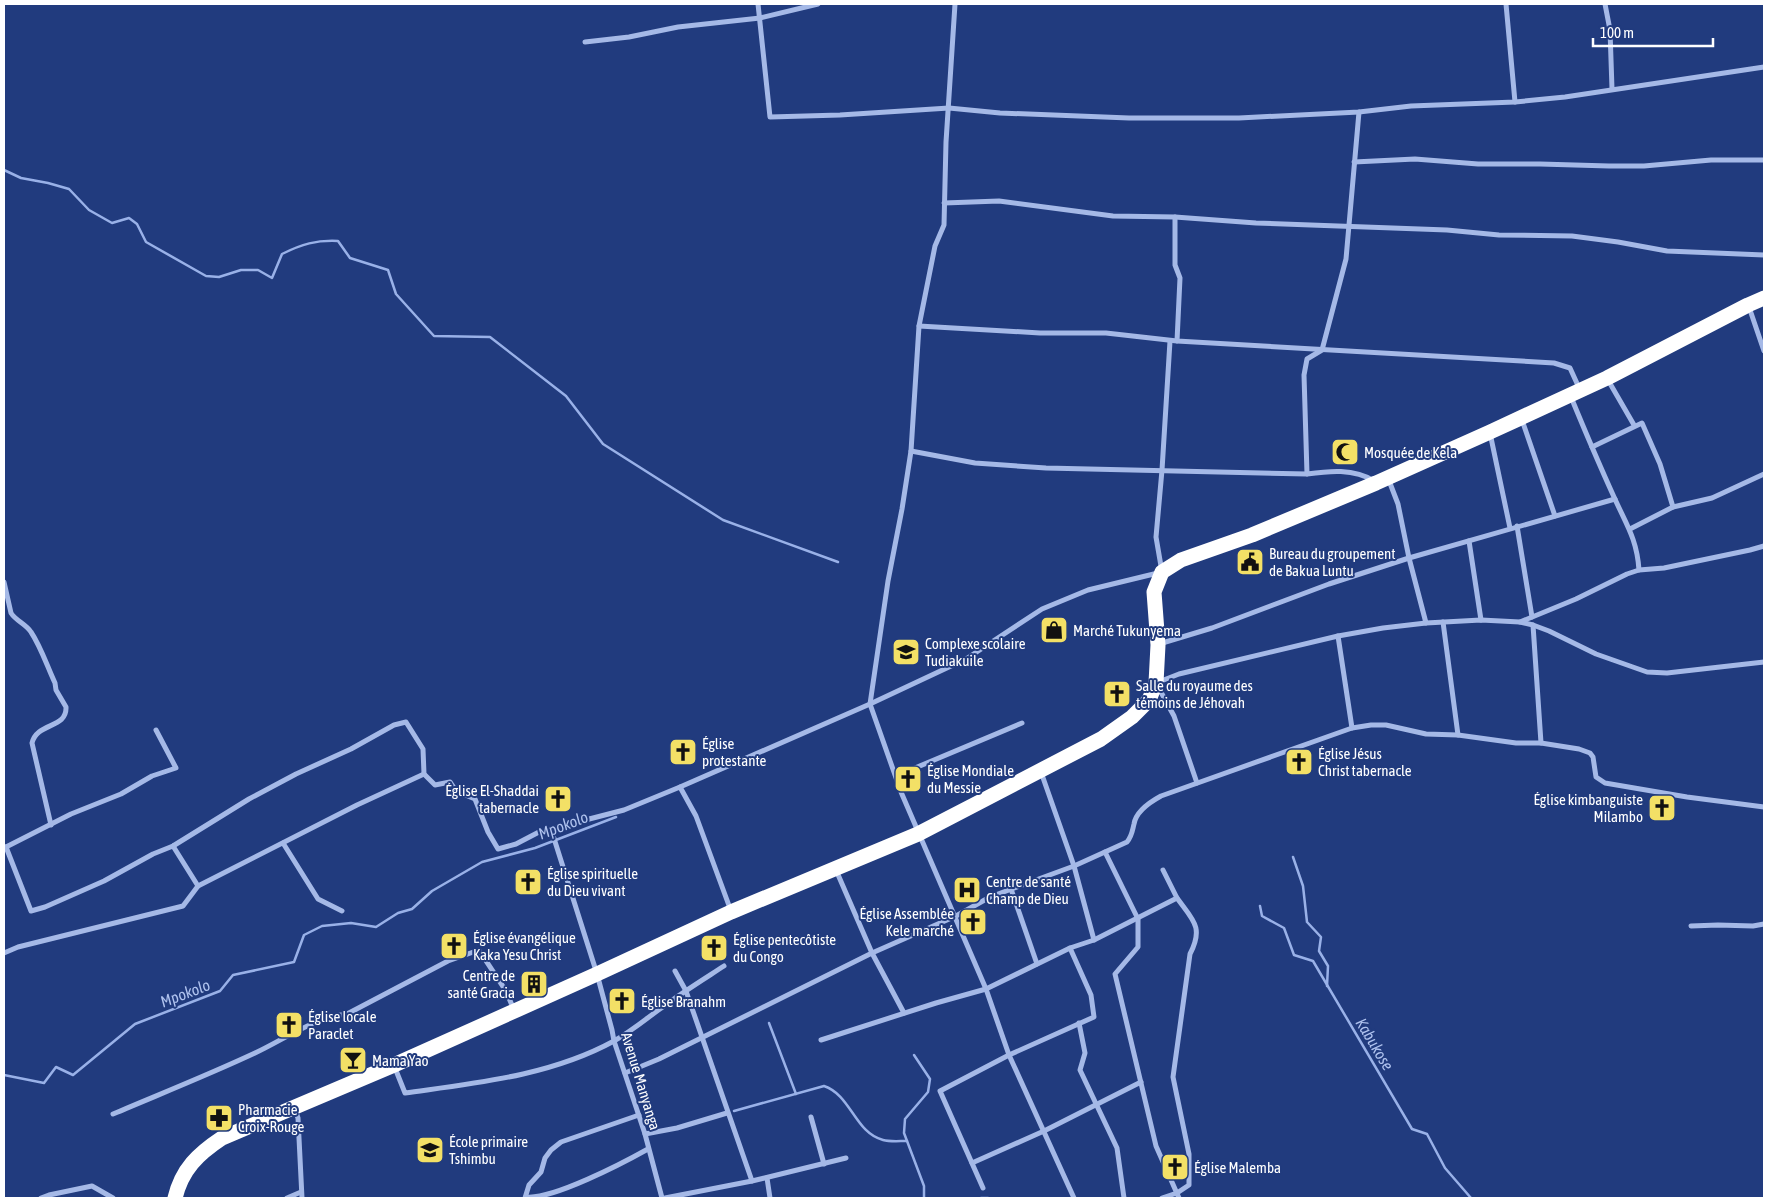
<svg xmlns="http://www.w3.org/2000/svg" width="1768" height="1202" font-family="'Asap Condensed',sans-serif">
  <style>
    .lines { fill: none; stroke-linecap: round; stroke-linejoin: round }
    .stream { stroke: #99b1e8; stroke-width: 2.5 }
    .street { stroke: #a5b9e7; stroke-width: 5 }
    .highway { stroke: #fff; stroke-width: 15 }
    .labels { text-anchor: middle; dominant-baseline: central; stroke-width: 4; stroke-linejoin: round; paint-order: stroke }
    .poi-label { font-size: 15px; fill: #fff; stroke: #213b7e; text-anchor: start }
    .street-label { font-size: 15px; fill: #fff; stroke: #213b7e }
    .water-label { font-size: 16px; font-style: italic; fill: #b0c3ef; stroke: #213b7e }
  </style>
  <rect width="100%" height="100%" fill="#213b7e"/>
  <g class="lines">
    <g class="stream">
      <path d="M4,170L21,178L48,183L69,189L89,210L112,223L129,218L137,224L146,242L206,276L219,277L241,270H258L272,278L282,254C302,244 316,240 338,241L350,258L388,270L396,294L434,336L490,337L566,396L603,444L723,520L838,562"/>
      <path d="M1293,857L1303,886L1307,922L1321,937L1319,951L1328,966L1327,986"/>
      <path d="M1260,906L1262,916L1284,928L1294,955L1313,961L1412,1129L1427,1134L1445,1168L1471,1198"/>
      <path d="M769,1023L796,1094"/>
      <path d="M914,1055L930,1079L928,1092L905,1119L904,1133L924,1186V1198"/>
      <path d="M4,1075L44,1083L56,1067L73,1075L135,1024L220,991L233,975L294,962L304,935L322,926L351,923L376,927L398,913L412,909L432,891L482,862L535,848L616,817"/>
      <path d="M734,1111L824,1086C851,1095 855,1133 883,1140C890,1142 899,1141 907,1141"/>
      <path d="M981,1198H988"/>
    </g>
    <g class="street">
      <path d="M758,4L770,117L840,115L949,108L1000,113L1129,118H1239L1359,112L1411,106L1515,102L1565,97L1764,67"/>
      <path d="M955,4L946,142L944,225L935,246L919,326L911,451L902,509L888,581L870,704L901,792L986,989L1009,1055L1074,1198"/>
      <path d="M1506,4L1515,102"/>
      <path d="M1605,4L1610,30L1612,89"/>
      <path d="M585,42L629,37L678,27L760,18L818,4"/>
      <path d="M1359,112L1346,259L1322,350L1307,359L1304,375L1307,474C1328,471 1354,468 1374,481"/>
      <path d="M1354,162L1415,159L1478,164H1540L1609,166H1644L1711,160H1764"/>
      <path d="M944,203L999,201L1113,216L1175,217L1256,223L1447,230L1499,235L1572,236L1618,242L1667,251L1764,255"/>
      <path d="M1175,217V265L1180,278L1177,341"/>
      <path d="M1749,307L1764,351"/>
      <path d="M919,326L1040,333H1106L1177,341L1554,363L1570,368L1580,390"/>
      <path d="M1608,380L1634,425"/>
      <path d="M1522,420L1555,516"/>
      <path d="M1490,433L1510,528"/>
      <path d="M1592,447L1642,423L1660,464L1673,507"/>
      <path d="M911,451L975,463L1046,468L1307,474"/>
      <path d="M1388,478L1398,504L1409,558L1426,623"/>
      <path d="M1517,526L1532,617"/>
      <path d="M1630,529L1673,507L1712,498L1764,474"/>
      <path d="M1469,541L1481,620"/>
      <path d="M1639,570L1664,568L1750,550L1764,546"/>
      <path d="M4,582L11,613C16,621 26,624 31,632C41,647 47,666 55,683L56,690L66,707C67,729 37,722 32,743L51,825"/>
      <path d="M1443,622L1458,735"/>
      <path d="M1520,622L1576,599L1627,574L1639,570C1637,539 1626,524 1614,497C1599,464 1585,431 1571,397"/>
      <path d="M1533,625L1541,743"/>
      <path d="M1338,636L1352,728"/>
      <path d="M1159,644L1212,628L1329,584L1409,558L1615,499"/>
      <path d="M1041,772L1074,866L1094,940"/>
      <path d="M896,776L1022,723"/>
      <path d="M1197,783L1174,716L1156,683L1179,674L1338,636L1383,628L1426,623L1481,620L1520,622L1533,625L1549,631L1596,654L1647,672L1667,673L1764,662"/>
      <path d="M680,787L696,816L731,911"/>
      <path d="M551,829L597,974L612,1030L614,1041L645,1134L662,1198"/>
      <path d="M283,843L318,899L342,911"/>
      <path d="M173,846L198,886L357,805L424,774"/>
      <path d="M4,847H6L31,911L45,907L104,881L153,854L173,846L249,799L296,774L351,749L394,725L406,722L423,749L424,774L435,785L450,782L456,791L475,799L488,832L498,849L516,844L539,832L624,810L680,787L870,704L966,659L1042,609L1088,590L1162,572L1156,537L1162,470L1170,341"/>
      <path d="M6,847L71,814L121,794L152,776L176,768L156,730"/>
      <path d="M1105,852L1138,919V947L1115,974L1156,1146L1179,1198"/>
      <path d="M836,870L872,953L904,1013"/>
      <path d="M1011,889L1037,964"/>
      <path d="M1691,926L1718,925L1753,926L1764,924"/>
      <path d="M4,953L18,947L183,906L198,886"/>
      <path d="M675,971L686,991L752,1181"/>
      <path d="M1079,1023L1085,1053L1080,1070L1117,1148L1124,1198"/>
      <path d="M821,1040L936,1003L986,989L1070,948L1094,940L1177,898L1163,870"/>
      <path d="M395,1068L405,1093C476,1083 550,1076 614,1041C632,1031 647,1018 664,1006C683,992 704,979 724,966"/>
      <path d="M625,1073L659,1059L872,953L956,916L990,897L1074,866L1127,842C1132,836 1132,832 1134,824C1136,811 1150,802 1161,796L1352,728L1371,725H1386L1426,734L1458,735L1516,743H1541L1579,749L1590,753L1593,757L1596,777L1605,783L1687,797L1764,807"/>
      <path d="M295,1110L298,1118L302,1198"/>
      <path d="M113,1114C160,1094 208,1075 255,1053C285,1039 313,1018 347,1014L448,961L479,950L506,991L514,1010"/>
      <path d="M811,1117L824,1164"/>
      <path d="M645,1134L677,1128L727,1113"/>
      <path d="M972,1163L1044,1131L1141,1082"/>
      <path d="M767,1178L770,1198"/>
      <path d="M983,1188L940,1091L1009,1055L1094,1017L1091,995L1070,948"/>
      <path d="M526,1197C552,1200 623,1163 648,1149"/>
      <path d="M41,1198L49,1195L92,1186L113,1198"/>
      <path d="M287,1198L301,1192"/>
      <path d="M525,1198L529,1185L541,1172L545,1158L551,1150L561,1142L639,1115"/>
      <path d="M665,1198L752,1181L846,1158"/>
      <path d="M1162,1198L1177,1193L1189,1185V1154L1173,1077L1190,954C1204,927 1193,920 1177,898"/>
    </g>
    <path class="highway" d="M175,1198C182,1169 198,1154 222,1138L394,1065L597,974L731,912L918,834L1101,739L1132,717L1149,700L1156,683L1158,645L1154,592L1162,572L1181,560L1252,535L1376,483L1490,432L1607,378L1748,305L1764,298"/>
  </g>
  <defs>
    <symbol id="mosque-square" viewBox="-11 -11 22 22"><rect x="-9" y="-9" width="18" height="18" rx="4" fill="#f3e066" stroke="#213b7e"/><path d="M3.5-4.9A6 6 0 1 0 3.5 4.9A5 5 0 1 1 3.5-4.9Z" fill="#111"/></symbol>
    <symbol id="civic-square" viewBox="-11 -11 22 22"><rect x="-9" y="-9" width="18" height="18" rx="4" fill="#f3e066" stroke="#213b7e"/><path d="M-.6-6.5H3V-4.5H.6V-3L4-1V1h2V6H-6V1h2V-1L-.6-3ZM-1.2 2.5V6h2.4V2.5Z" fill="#111"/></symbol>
    <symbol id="shop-square" viewBox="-11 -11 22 22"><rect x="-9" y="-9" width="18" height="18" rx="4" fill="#f3e066" stroke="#213b7e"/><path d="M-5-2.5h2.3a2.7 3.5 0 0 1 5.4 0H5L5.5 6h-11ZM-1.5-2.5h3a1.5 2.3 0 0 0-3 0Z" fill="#111"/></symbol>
    <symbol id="school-square" viewBox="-11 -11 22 22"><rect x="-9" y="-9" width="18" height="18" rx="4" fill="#f3e066" stroke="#213b7e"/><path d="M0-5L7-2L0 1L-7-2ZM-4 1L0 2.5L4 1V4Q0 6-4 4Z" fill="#111"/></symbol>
    <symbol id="church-square" viewBox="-11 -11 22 22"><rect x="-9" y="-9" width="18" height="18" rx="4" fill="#f3e066" stroke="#213b7e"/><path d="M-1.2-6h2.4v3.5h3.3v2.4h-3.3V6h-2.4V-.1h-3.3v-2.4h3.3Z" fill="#111"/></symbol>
    <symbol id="hospital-square" viewBox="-11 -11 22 22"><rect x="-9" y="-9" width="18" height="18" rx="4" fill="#f3e066" stroke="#213b7e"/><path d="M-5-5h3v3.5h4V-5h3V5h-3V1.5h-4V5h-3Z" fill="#111"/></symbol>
    <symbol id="building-square" viewBox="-11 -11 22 22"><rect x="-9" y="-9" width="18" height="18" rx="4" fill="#f3e066" stroke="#213b7e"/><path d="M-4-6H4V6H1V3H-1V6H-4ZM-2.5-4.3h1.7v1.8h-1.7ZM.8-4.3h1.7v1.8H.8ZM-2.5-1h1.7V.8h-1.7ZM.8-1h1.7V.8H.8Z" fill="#111"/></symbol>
    <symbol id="bar-square" viewBox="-11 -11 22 22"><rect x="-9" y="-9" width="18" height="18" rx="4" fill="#f3e066" stroke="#213b7e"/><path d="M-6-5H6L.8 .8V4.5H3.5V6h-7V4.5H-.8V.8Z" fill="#111"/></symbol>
    <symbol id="pharmacy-square" viewBox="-11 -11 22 22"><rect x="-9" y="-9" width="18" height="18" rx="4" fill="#f3e066" stroke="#213b7e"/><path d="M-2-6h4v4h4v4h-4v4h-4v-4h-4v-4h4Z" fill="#111"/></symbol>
  </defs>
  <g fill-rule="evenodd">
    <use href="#mosque-square" x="1329" y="436" width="32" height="32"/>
    <use href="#civic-square" x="1234" y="546" width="32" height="32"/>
    <use href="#shop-square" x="1038" y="614" width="32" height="32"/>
    <use href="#school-square" x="890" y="636" width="32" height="32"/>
    <use href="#church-square" x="1101" y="678" width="32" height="32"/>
    <use href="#church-square" x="667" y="736" width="32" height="32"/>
    <use href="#church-square" x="1283" y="746" width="32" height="32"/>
    <use href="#church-square" x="892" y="763" width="32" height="32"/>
    <use href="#church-square" x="542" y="783" width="32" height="32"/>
    <use href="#church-square" x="1646" y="792" width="32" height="32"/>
    <use href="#church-square" x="512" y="866" width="32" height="32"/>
    <use href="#hospital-square" x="951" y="874" width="32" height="32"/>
    <use href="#church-square" x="957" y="906" width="32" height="32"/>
    <use href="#church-square" x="438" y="930" width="32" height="32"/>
    <use href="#church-square" x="698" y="932" width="32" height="32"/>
    <use href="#building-square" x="518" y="968" width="32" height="32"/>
    <use href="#church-square" x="606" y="985" width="32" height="32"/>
    <use href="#church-square" x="273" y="1009" width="32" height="32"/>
    <use href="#bar-square" x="337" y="1044" width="32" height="32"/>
    <use href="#pharmacy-square" x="203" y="1102" width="32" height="32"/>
    <use href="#school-square" x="414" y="1134" width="32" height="32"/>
    <use href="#church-square" x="1159" y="1151" width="32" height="32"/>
  </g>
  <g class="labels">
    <g class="poi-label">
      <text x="1364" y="452">Mosquée de Kela</text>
      <text x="1269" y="553">Bureau du groupement<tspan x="1269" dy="17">de Bakua Luntu</tspan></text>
      <text x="1073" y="630">Marché Tukunyema</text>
      <text x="925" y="643">Complexe scolaire<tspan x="925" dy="17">Tudiakuile</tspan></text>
      <text x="1136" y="685">Salle du royaume des<tspan x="1136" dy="17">témoins de Jéhovah</tspan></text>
      <text x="702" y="743">Église<tspan x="702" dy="17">protestante</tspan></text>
      <text x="1318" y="753">Église Jésus<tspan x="1318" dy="17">Christ tabernacle</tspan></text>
      <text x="927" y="770">Église Mondiale<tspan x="927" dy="17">du Messie</tspan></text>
      <text x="539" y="790" text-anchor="end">Église El-Shaddai<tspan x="539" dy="17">tabernacle</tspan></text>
      <text x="1643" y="799" text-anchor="end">Église kimbanguiste<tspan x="1643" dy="17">Milambo</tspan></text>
      <text x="547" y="873">Église spirituelle<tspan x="547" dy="17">du Dieu vivant</tspan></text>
      <text x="986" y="881">Centre de santé<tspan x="986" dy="17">Champ de Dieu</tspan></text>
      <text x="954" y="913" text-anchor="end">Église Assemblée<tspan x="954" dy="17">Kele marché</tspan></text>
      <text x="473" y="937">Église évangélique<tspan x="473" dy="17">Kaka Yesu Christ</tspan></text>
      <text x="733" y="939">Église pentecôtiste<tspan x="733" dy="17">du Congo</tspan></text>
      <text x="515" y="975" text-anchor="end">Centre de<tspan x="515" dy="17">santé Gracia</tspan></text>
      <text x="641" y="1001">Église Branahm</text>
      <text x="308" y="1016">Église locale<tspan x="308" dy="17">Paraclet</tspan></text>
      <text x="372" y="1060">Mama Yao</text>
      <text x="238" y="1109">Pharmacie<tspan x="238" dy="17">Croix-Rouge</tspan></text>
      <text x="449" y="1141">École primaire<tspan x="449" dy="17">Tshimbu</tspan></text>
      <text x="1194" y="1167">Église Malemba</text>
    </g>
    <g class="street-label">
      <text transform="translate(641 1081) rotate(73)">Avenue Manyanga</text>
    </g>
    <g class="water-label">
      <text transform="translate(563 825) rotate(-21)">Mpokolo</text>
      <text transform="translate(185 993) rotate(-21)">Mpokolo</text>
      <text transform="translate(1375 1044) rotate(59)">Kabukose</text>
    </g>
  </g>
  <rect width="1768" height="1202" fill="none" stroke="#ffffff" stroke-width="10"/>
  <path d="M1593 38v8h120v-8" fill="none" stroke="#ffffff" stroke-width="2.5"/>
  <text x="1600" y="38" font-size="15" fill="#ffffff" stroke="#213b7e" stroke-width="4" paint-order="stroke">100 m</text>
</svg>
